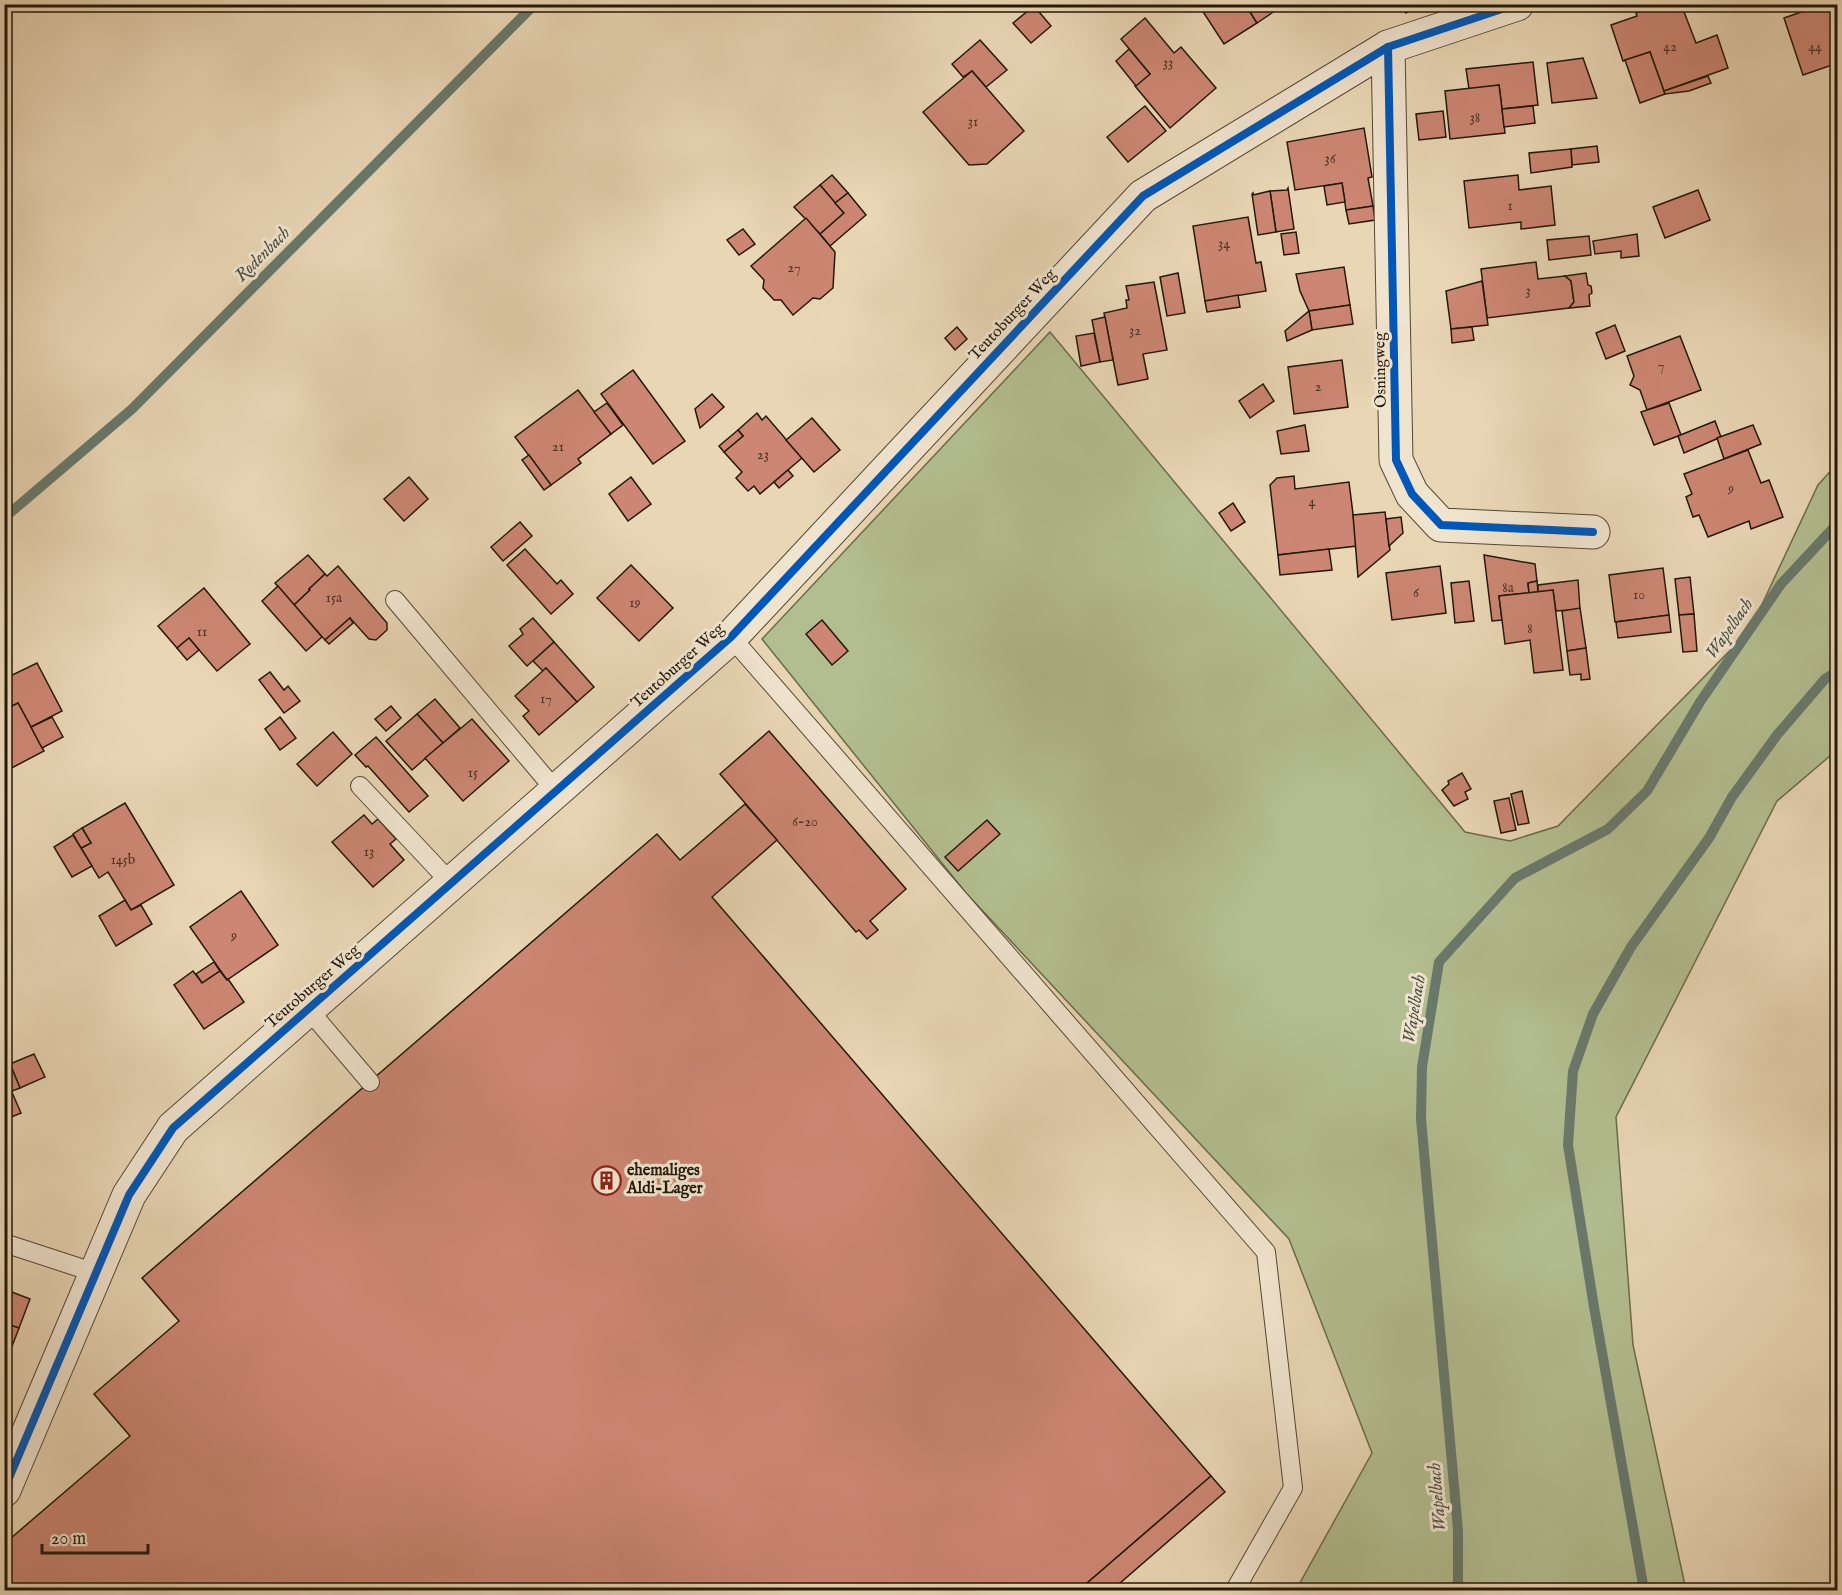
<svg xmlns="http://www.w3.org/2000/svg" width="1842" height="1595" font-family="'IM FELL English',serif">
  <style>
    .green { fill: #b3be90; stroke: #6b6b4c; stroke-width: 1.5 }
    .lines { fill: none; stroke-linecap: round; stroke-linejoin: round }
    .stream { stroke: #69796d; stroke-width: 10 }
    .building { fill: #cc8673; stroke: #231809; stroke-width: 1.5 }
    .service-casing { stroke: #544834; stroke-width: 20 }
    .minor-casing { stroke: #544834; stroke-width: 35 }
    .service { stroke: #f1e4cf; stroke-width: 18 }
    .minor { stroke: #f1e4cf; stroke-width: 33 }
    .cycleway-casing { stroke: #f1e4cf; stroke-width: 11 }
    .cycleway { stroke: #0057b8; stroke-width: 8 }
    .labels { text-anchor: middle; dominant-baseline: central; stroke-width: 6; stroke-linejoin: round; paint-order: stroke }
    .number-label { font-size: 14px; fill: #4d3424 }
    .street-label { font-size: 16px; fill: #231809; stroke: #f1e4cf }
    .poi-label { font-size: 16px; font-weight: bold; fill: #231809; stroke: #f1e4cf; text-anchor: start }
    .water-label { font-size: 18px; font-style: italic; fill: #4c5043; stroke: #f1e4cf }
  </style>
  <rect width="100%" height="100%" fill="#e9d6b5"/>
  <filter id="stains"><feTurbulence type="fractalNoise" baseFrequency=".00333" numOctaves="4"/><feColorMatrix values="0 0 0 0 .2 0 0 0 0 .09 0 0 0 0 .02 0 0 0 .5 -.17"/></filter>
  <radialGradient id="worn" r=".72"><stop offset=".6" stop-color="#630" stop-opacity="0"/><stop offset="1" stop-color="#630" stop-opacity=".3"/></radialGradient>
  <path class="green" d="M1050,332L1465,832L1510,841L1558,826L1750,630L1818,485L1837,464V750L1777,801L1616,1117L1633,1345L1686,1590H1296L1372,1453L1289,1239L966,893L762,639Z"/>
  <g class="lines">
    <g class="stream">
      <path d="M4,518L132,409L535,4"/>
      <path d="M1458,1590V1530L1421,1119L1422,1067L1439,962L1515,878L1608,829L1647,791L1700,702L1781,584L1838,523"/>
      <path d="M1644,1590L1594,1307L1568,1145L1573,1071L1593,1014L1631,947L1709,838L1732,797L1777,735L1825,679L1838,671"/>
    </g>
  </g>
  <g class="building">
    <path d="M1198,4H1245L1257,23L1224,44Z"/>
    <path d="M1245,4H1285L1257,23Z"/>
    <path d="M1401,4H1422L1406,13Z"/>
    <path d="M1671,4H1681L1696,43L1717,35L1728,68L1664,91L1650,52L1623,61L1611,25L1637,16L1636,13L1659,5L1661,8Z"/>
    <path d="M1824,4L1838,6V63L1803,75L1784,18Z"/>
    <path d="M1034,6L1051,26L1031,43L1013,23Z"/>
    <path d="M1145,18L1174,53L1181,47L1216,88L1170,128L1135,86L1150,74L1121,39Z"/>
    <path d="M980,40L1007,70L986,87L972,71L963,77L952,64Z"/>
    <path d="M1129,49L1150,74L1136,86L1116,61Z"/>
    <path d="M1650,52L1665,94L1640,103L1625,60Z"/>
    <path d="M1583,58L1597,98L1552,103L1547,63Z"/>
    <path d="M1533,62L1538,105L1502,109L1499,85L1469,89L1466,69Z"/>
    <path d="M972,71L1024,131L987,164L969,165L923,112Z"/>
    <path d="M1708,76L1711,83L1689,91L1665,94L1664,91Z"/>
    <path d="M1499,85L1505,133L1450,139L1445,91Z"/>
    <path d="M1145,106L1166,131L1128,162L1107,137Z"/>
    <path d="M1533,106L1535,123L1504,127L1502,109Z"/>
    <path d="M1443,111L1446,137L1419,140L1416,114Z"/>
    <path d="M1364,128L1372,177L1368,178L1373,206L1346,210L1342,183L1295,190L1287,142Z"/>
    <path d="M1597,146L1599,162L1572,165L1571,149Z"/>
    <path d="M1571,149L1572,167L1531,173L1529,153Z"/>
    <path d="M832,175L848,193L835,203L820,185Z"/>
    <path d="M1518,175L1519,190L1551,186L1555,225L1521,229V222L1469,228L1464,181Z"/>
    <path d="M1342,183L1345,202L1327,205L1324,186Z"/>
    <path d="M820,185L844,213L820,234L794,207Z"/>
    <path d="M1288,188L1294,229L1276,232L1270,191L1287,190Z"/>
    <path d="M1698,190L1710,220L1665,238L1653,207Z"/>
    <path d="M1270,191L1276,232L1258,235L1252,194L1253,193V195Z"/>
    <path d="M848,193L866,215L830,246L820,234L844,213L835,203Z"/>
    <path d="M1373,206L1375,220L1349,224L1346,210Z"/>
    <path d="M1248,217L1256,263L1261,262L1266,291L1205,301L1193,226Z"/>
    <path d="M806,218L835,252L833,288L820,299L813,298L793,315L781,300H774L763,288L764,280L751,266Z"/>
    <path d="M743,229L755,244L739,255L727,240Z"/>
    <path d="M1296,232L1299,253L1284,255L1281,234Z"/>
    <path d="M1637,234L1639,256L1621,258V251L1595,254L1593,241Z"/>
    <path d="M1589,236L1591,255L1549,260L1547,240Z"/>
    <path d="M1536,262L1538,279L1565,276L1571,281L1574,302L1569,308L1487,318L1481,269Z"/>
    <path d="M1344,267L1350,305L1309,311L1300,291L1296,274Z"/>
    <path d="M1178,273L1185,313L1167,316L1160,277Z"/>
    <path d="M1586,273L1588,285L1591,286L1592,293L1589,295L1590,306L1569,308L1574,302L1571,281L1565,276Z"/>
    <path d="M1482,281L1488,325L1451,329L1446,291Z"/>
    <path d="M1154,282L1167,350L1143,354L1148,379L1118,385L1104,313L1127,308L1126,300H1129L1126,286Z"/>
    <path d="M1238,295L1240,307L1207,312L1205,301Z"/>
    <path d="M1350,305L1353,324L1312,330L1309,311Z"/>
    <path d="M1309,311L1312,330L1287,341L1285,331Z"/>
    <path d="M1105,317L1113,360L1100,362L1092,320Z"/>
    <path d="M1615,325L1625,351L1606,359L1596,333Z"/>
    <path d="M957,327L967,339L955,350L945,338Z"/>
    <path d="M1472,327L1474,340L1452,343L1451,329Z"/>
    <path d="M1094,333L1100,362L1081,366L1076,336Z"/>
    <path d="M1680,336L1701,390L1647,410L1640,390L1630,385L1634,376L1627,356Z"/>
    <path d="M1342,360L1348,407L1294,414L1288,367Z"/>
    <path d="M633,370L685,441L653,464L601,394Z"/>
    <path d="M1263,384L1274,401L1250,418L1239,401Z"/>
    <path d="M578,390L611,434L578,459L581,463L551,485L515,437Z"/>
    <path d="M712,394L724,407L700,428L695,409Z"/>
    <path d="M607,403L623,425L611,434L594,412Z"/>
    <path d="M1669,403L1681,435L1654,445L1641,412Z"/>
    <path d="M757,413L762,420L766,416L802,458L760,494L754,486L748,491L736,478L742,472L724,452L743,436L738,430Z"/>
    <path d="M812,418L840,450L814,472L786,440Z"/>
    <path d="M1715,421L1721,437L1684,453L1678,436Z"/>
    <path d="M1305,425L1309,451L1281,454L1277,431Z"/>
    <path d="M1753,425L1761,444L1724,459L1717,438Z"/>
    <path d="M738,430L743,436L724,452L719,446Z"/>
    <path d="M1748,450L1761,483L1769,480L1783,517L1751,529L1749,521L1708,537L1699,515L1693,517L1686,497L1692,494L1684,474Z"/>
    <path d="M529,455L551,485L544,490L522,460Z"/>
    <path d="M788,470L793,476L779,488L774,482Z"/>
    <path d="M1294,476L1295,489L1349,482L1357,546L1278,555L1270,485L1277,478Z"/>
    <path d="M409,477L428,499L404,521L384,499Z"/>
    <path d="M631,477L651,504L628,521L609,494Z"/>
    <path d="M1233,503L1245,522L1231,531L1219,513Z"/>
    <path d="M1385,512L1390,550L1358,577L1353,515Z"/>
    <path d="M1401,517L1403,533L1389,546L1386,519Z"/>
    <path d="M520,522L532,536L503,561L491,547Z"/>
    <path d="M525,549L557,584L561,580L573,594L551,614L507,565Z"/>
    <path d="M1329,549L1332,570L1280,575L1278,555Z"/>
    <path d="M308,555L325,574L309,589L310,590L294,605L275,583Z"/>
    <path d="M1484,555L1535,564L1537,581L1528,583L1529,593L1499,596L1502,620L1492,621Z"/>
    <path d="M631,565L673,608L639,641L597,598Z"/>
    <path d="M338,566L387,623V630L376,640L369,639L350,618L325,640L294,605L310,590L309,589L325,574L327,576Z"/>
    <path d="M1440,566L1446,613L1392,620L1386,573Z"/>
    <path d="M1663,568L1669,615L1615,622L1609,575Z"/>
    <path d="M1690,577L1694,614L1679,615L1675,579Z"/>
    <path d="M1578,580L1580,609L1556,611L1553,590L1538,592V585Z"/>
    <path d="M1469,581L1474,621L1455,623L1451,583Z"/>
    <path d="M1537,581L1538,592L1529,593L1528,583Z"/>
    <path d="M278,586L322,637L306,651L262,601Z"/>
    <path d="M204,588L250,644L217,671L189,638L177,648L158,626Z"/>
    <path d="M1553,590L1563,670L1534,673L1530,640L1505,644L1499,596Z"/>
    <path d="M1580,608L1586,648L1567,651L1562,611Z"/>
    <path d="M1694,614L1697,651L1683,652L1679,615Z"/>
    <path d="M1669,615L1671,632L1618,638L1616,622Z"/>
    <path d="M350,618L353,623L329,644L325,640Z"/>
    <path d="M533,618L554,642L527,666L509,646L523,634L520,629Z"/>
    <path d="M822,620L848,651L832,665L806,634Z"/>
    <path d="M189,638L199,650L187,660L177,648Z"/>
    <path d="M554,642L594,687L577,702L546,668L543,671L533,661Z"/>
    <path d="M1586,648L1590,679L1581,680V674L1570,675L1567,651Z"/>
    <path d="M37,663L62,711L31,727L18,703L13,706L4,690V679Z"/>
    <path d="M546,668L577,702L539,735L523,716L529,711L515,696Z"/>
    <path d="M270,672L284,690L288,686L300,701L284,713L259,680Z"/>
    <path d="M435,699L460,728L443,743L417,714Z"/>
    <path d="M18,703L44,751L4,772V710Z"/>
    <path d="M391,706L401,718L386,731L375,719Z"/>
    <path d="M417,714L443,743L412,770L386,741Z"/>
    <path d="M52,717L63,737L42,748L31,727Z"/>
    <path d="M280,717L296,738L280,750L265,729Z"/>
    <path d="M472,719L509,761L463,801L425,758Z"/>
    <path d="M769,731L906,889L870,921L878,930L867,939L859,930L856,932L720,774Z"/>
    <path d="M333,732L352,754L317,786L297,764Z"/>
    <path d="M376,737L428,796L409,812L368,766L366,767L355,755Z"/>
    <path d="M1462,773L1471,789L1465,792L1468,799L1454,806L1442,790L1449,784L1448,781Z"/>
    <path d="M1522,791L1529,823L1518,825L1511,794Z"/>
    <path d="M1509,798L1516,830L1501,833L1494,801Z"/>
    <path d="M125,803L174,885L131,910L108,872L99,878L81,848L91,843L82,828Z"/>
    <path d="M745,804L777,840L712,897L1211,1476L1079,1590H4V1544L130,1436L94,1394L179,1321L142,1278L657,834L680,860Z"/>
    <path d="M364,815L372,824L378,819L396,839L390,844L404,860L373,887L332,842Z"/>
    <path d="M987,820L1000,834L958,871L945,857Z"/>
    <path d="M82,828L91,843L81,848L73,834Z"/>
    <path d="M73,835L92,866L72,877L54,847Z"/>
    <path d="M241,891L278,945L227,980L190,927Z"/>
    <path d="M125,900L131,910L141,905L152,924L116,946L99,916Z"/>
    <path d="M214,962L220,971L202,983L196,974Z"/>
    <path d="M193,971L202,983L220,971L227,980L228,979L244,1002L204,1029L174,985Z"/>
    <path d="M34,1054L45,1077L20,1088L10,1064Z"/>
    <path d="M10,1064L20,1088L4,1094V1066Z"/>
    <path d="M11,1090L21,1113L4,1120V1094Z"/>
    <path d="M4,1289L30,1299L19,1328L4,1323Z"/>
    <path d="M4,1323L19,1328L11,1349L4,1347Z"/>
    <path d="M1211,1476L1225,1492L1112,1590H1079Z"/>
  </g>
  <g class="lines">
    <defs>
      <g id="service">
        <path d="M395,600L556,791"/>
        <path d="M731,637L1266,1252L1293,1488L1235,1590"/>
        <path d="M360,786L452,884"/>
        <path d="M308,1009L370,1082"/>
        <path d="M4,1243L96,1273"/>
      </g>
      <g id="minor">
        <path d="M1388,47L1396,460L1412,494L1441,525L1593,532"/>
        <path d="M4,1490L129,1195L173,1128L731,637L1143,196L1388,47L1517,4"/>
      </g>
    </defs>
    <use href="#service" class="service-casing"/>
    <use href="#minor" class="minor-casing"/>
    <use href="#service" class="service"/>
    <use href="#minor" class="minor"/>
    <defs>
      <g id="cycleway">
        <path d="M1388,47L1396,460L1412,494L1441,525L1593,532"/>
        <path d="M4,1490L129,1195L173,1128L731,637L1143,196L1388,47L1517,4"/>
      </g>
    </defs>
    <use href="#cycleway" class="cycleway-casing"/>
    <use href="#cycleway" class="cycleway"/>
  </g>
  <defs>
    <symbol id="building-ring" viewBox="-11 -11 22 22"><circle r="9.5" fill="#f1e4cf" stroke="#8f2418" stroke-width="1.5"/><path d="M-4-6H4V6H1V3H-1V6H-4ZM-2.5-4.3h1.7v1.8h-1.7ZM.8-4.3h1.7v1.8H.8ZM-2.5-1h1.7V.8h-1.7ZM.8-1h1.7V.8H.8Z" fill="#8f2418"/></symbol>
  </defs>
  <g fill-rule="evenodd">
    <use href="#building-ring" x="590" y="1164" width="33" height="33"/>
  </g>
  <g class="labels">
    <g class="number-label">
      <text x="1670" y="47">42</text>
      <text x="1815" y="47">44</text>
      <text x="1168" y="63">33</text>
      <text x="1475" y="118">38</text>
      <text x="973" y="122">31</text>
      <text x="1330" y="159">36</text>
      <text x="1510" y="206">1</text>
      <text x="1224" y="244">34</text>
      <text x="794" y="268">27</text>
      <text x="1528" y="291">3</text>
      <text x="1135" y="331">32</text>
      <text x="1661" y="366">7</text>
      <text x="1318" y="387">2</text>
      <text x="558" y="447">21</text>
      <text x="763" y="455">23</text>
      <text x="1731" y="489">9</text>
      <text x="1312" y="502">4</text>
      <text x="1508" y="588">8a</text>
      <text x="1416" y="593">6</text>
      <text x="1639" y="595">10</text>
      <text x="334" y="598">15a</text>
      <text x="635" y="603">19</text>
      <text x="1530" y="629">8</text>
      <text x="202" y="632">11</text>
      <text x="546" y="699">17</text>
      <text x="473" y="773">15</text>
      <text x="805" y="822">6-20</text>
      <text x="369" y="852">13</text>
      <text x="123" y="860">145b</text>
      <text x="234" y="936">9</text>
    </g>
    <g class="street-label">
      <text transform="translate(1013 315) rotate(-47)">Teutoburger Weg</text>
      <text transform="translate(1381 370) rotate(-91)">Osningweg</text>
      <text transform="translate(678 666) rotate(-42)">Teutoburger Weg</text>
      <text transform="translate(313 987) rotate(-41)">Teutoburger Weg</text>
    </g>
    <g class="poi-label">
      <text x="627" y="1171">ehemaliges<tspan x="627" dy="18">Aldi-Lager</tspan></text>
    </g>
    <g class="water-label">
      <text transform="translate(263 255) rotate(-45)">Rodenbach</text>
      <text transform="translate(1730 629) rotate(-55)">Wapelbach</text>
      <text transform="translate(1415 1009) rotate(-81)">Wapelbach</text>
      <text transform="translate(1438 1497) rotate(-95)">Wapelbach</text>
    </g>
  </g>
  <rect width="1842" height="1595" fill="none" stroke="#e9d6b5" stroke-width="24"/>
  <rect x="6" y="6" width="1830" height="1583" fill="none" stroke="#231809" stroke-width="3"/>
  <rect x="12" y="12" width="1818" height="1571" fill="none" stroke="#231809" stroke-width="1.5"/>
  <path d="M42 1544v9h106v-9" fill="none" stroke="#231809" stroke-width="3"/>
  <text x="51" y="1544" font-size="18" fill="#231809" stroke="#f1e4cf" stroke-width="4.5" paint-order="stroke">20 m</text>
  <rect width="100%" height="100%" filter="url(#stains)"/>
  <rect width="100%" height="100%" fill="url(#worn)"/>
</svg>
